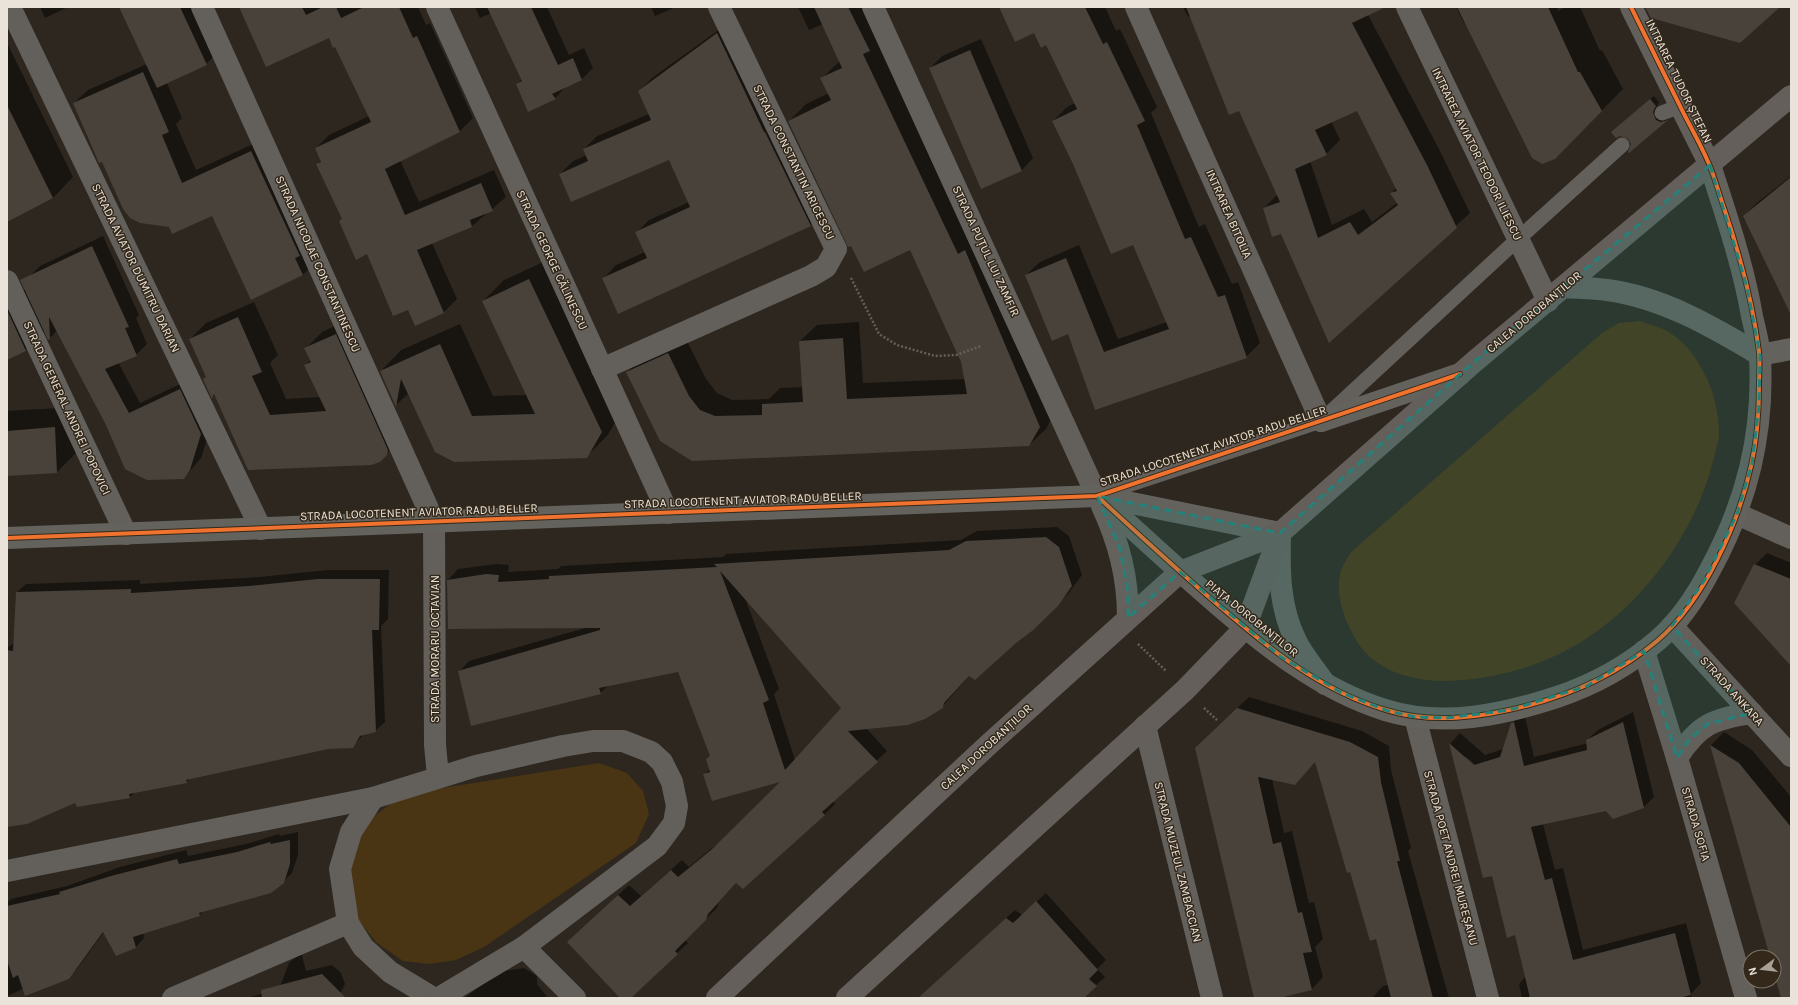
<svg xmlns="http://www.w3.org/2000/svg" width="1798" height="1005" font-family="Karla,sans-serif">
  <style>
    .green { fill: #493513 }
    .shadow { fill: #0007; fill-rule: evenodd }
    .building { fill: #48423b; fill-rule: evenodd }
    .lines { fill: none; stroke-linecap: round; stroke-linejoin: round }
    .path { stroke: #63605b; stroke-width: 2.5; stroke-dasharray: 2 2; stroke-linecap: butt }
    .lane { stroke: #63605c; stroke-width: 15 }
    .street { stroke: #63605c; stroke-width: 22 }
    .secondary { stroke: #64625d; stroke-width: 22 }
    .primary { stroke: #645f5a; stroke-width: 22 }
    .cycleway-casing { stroke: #332819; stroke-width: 6 }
    .cycleway { stroke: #ef722f; stroke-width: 4 }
    .marked { fill: #258179; fill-opacity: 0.2; stroke: #258179; stroke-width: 3; stroke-dasharray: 8 5; stroke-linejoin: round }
    .labels { text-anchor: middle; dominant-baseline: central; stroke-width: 3; stroke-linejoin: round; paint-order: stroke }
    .street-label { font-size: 12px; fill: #eae3d9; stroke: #332819 }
  </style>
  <rect width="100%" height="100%" fill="#2d271f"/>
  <g class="green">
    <path d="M1641,321C1650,325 1661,327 1669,332C1684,342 1695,355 1703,371C1714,390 1719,414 1719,436C1718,444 1715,453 1713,461C1695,533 1644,603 1581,642C1541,667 1489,681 1442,681C1408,680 1374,670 1356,640C1344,620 1333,591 1342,568C1344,563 1348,557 1351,552L1602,333L1619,323Z"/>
    <path d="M599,763L627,773L643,791L649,814L636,843L484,947L456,960L429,964L403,961L377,943L359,921L349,895L350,861L360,838L373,817L393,802L430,790Z"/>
  </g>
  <g class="shadow">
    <path d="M40,7H68L45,18Z"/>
    <path d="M120,7H210L227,44L206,64L167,83L182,118L176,124L196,170L264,139L316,261L303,275L212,214L170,226L74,103L88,90L147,64Z"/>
    <path d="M240,7H418L426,25L430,23L473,118L460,131L400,160L419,202L494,170L506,197L472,226L432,243L457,299L443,313L408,308L343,218L317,164L322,160L316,148L329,135L369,116L336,46L329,37Z"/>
    <path d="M475,7H547L569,55L584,48L593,68L582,79L565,87L555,99L517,84L522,79L491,13L480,18Z"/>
    <path d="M651,7H676L655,16Z"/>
    <path d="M798,7H873L1056,410L1046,429L1029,445L692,460L627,372L644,356L685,337L706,379L717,393L732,400L769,399L780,388L803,387L800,341L817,325L859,322L863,383L965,379L962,362L910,249L789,121L806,104L829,93L822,78L840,61L823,24L809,30Z"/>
    <path d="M1000,7H1105L1116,31L1120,29L1157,107L1151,113L1199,227L1205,224L1232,284L1238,282L1260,343L1246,357L1096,409L1069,333L1026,275L1040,262L1079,245L1118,339L1167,322L1133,244L1074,164L1053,121L1067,107L1075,103L1047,44L1035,32Z"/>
    <path d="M1183,7H1373L1367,13L1440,151L1470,213L1330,341L1282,232L1264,208L1278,194L1239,109L1190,16L1188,17ZM1358,110L1396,188L1392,193L1397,203L1372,222L1364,209L1332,225L1310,161L1326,154L1340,140L1331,121Z"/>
    <path d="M1456,7H1557L1558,11L1566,7H1580L1600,51L1602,50L1623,89L1555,158L1466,22L1464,23Z"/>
    <path d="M731,21L823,212L810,225L603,279L616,265L645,252L636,233L649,220L689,202L670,159L560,174L573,161L587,155L584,149L597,136L649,114L639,91L652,78Z"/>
    <path d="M981,39L1033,158L1022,170L982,187L930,68L942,56Z"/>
    <path d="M7,43L73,177L53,198L7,220Z"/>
    <path d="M1654,96L1659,102L1656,108L1660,116L1669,118L1629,152L1632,143L1629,138L1616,129Z"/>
    <path d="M1791,176V313L1744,216L1758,202Z"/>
    <path d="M103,236L139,315L136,318L147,344L136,355L118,362L140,403L191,379L212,423L201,458L184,478L107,425L57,330L50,338L45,330L25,350L7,359V298L27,288L29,277L40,266Z"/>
    <path d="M550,259L622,411L607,436L586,457L454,461L409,393L396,405L381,371L401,350L460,324L493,396L527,395L483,301L504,280Z"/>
    <path d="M254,302L278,355L270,363L286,399L320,397L305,365L311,360L306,348L322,332L352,318L403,437L379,461L215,395L213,397L204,379L207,376L190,339L206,323Z"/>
    <path d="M75,407L78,451L57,472L7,475V411Z"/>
    <path d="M1057,527L1069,536L1082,575L1068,594L1031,630L970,675L942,707L866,728L887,751L833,801L835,804L825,814L743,888L737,882L719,902L717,908L685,940L688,943L630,998H622L568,942L629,885L641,896L682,860L689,867L723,839L783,780L704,775L710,769L707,759L711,755L678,671L609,685L600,693L459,672L469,661L585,628L448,580L458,569L497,564L509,565L508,572L558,569L561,566L723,557L726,554L961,540L977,531ZM745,598L842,708L795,760L774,694L779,689Z"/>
    <path d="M1767,553L1791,563V665L1755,565Z"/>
    <path d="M328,570H389L388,619L381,626L385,722L375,731L364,734L352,747L328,748L191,778L186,782L135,792L130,797L75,801L7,826V648L15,642L16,593L26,584L140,580V584L259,577Z"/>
    <path d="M1249,697L1362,731L1389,746L1391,770L1411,848L1408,851L1449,998H1372L1383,986L1388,985L1377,938L1316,761L1294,784L1272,779L1284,833L1292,831L1309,903L1314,902L1323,939L1315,947L1323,977L1312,989L1275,998H1255L1208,736Z"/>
    <path d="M1524,712L1534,757L1588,743L1587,740L1598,730L1633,712L1654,797L1643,808L1606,810L1543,824L1555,870L1563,868L1583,950L1686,923L1701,983L1691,994L1692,998H1522L1519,984L1526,976L1516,934L1493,874L1484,876L1450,744L1460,733L1485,755L1503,749L1512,723ZM1465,756L1478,767L1477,768L1465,759Z"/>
    <path d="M1724,732L1752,750L1791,797V997L1782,998L1774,969V957H1771L1711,745Z"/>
    <path d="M298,832V855L292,873L283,882L205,910L200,915L143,933L144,938L136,947L104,932L77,969L68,978L23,989L7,996V903L11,899L67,886L120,867L186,850L188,856L246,844L279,834L280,836Z"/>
    <path d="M1046,893L1106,960L1097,969L1105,977L1082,998H919L1015,910L1022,915Z"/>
    <path d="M301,952L306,971L332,965L341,973L345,984L341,992L342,998H247L279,989L289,963Z"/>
    <path d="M524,968L537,976V984L548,998H464L502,971Z"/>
  </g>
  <g class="building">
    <path d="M119,7H180L207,65L157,88Z"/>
    <path d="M239,7H302L306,15L323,7H336L341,18L364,7H399L413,38L417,36L460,132L385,169L405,215L481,183L493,211L470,220L472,227L417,250L444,313L415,326L408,310L393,316L367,254L356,260L339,221L342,219L316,164L321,162L315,148L371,122L335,47L333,48L329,38L266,67Z"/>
    <path d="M487,7H531L558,65L573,58L582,80L552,94L556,99L528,112L516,84L522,81Z"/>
    <path d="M814,7H848L870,51L863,54L958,254L965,250L1040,427L1029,446L692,461L660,441L626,372L668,353L689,396L700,410L715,416L762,415V404L803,402L799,341L843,338L847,399L967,394L961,362L910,250L864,272L851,246L848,247L788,121L831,100L820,78L842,68Z"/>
    <path d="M999,7H1085L1103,44L1107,42L1145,121L1137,125L1185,239L1191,237L1218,297L1225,295L1247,358L1095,410L1068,334L1052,341L1025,275L1066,258L1104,352L1169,329L1133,245L1111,254L1073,164L1052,121L1077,109L1046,45L1041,48L1034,33L1015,42Z"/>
    <path d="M1186,7H1386L1352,23L1427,165L1457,228L1329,343L1281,234L1272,237L1263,208L1280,202L1239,111L1229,115ZM1357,111L1397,191L1390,193L1398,205L1358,235L1350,222L1318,238L1295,169L1327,155L1315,130Z"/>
    <path d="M1457,7H1548L1578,72H1580L1602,111L1555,159L1542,164L1532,158Z"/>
    <path d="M1645,7H1780L1740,43L1651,18Z"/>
    <path d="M717,33L764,132H765L811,226L618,314L602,278L647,258L635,232L690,207L669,160L571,202L559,174L588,161L583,149L651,120L638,91Z"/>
    <path d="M970,50L1022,171L981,189L929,68Z"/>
    <path d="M143,72L169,132L162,135L182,183L251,151L300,256L295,258L303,275L251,300L212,216L172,234L169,227L140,223L130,218L123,209L102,162L99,163L73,103Z"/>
    <path d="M1650,99L1656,106L1653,112L1656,120L1661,122L1668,120L1629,153L1628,152L1631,144L1628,139L1620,136L1616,138L1611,132Z"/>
    <path d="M7,105L53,198L7,222Z"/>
    <path d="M1791,177V315L1743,216Z"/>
    <path d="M92,246L129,327L125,328L137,356L105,369L129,413L180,389L201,434L190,470L184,479L147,480L125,469L106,425L49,317L50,339L48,340L20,280Z"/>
    <path d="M529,279L602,432L587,458L454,462L435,452L401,379L396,407L380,371L440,344L472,416L535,414L482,301Z"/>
    <path d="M7,310L26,351L7,360Z"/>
    <path d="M238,317L262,372L252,376L270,415L326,411L304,365L311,362L304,348L336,334L388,450L387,455L380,462L371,465L248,470L214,394L212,399L203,379L206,377L189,339Z"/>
    <path d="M55,427L57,473L7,476V431Z"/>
    <path d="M1046,537L1059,547L1072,586L1058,606L1032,631L1016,643L975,680L969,676L944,703L943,708L925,719L908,725L848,731L878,762L822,812L825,815L743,889L736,883L708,914L706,920L675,951L678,954L631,998H620L567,942L618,895L630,906L671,870L678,877L711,850L780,782L712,801L703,774L710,772L706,759L710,756L678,672L599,688L601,694L471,726L458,671L600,630V628L448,629L447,580L486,574L499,575L498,582L549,579V576L717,567L714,564L949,550L966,541ZM720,571L841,708L785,770L763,703L769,700Z"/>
    <path d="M1754,564L1791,579V666L1734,603Z"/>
    <path d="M318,579H380L379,630H372L376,732L360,736L353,748L328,749L186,780L187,783L129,794L130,798L77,807L75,803L27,824L7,827V650L13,651L16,592L131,589V593L249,586Z"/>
    <path d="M1237,708L1350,742L1378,757L1381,782L1400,861H1397L1433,998H1391L1376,939L1370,941L1350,872L1347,873L1315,762L1295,785L1258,777L1273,844L1281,842L1298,913L1302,912L1312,952L1303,953L1312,990L1279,998H1254L1195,748Z"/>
    <path d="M1514,722L1524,766L1587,750L1586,740L1623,722L1644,808L1613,819L1606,811L1531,827L1545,880L1552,878L1573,960L1675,933L1691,995L1679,998H1530L1515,935L1507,938L1492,876L1483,878L1449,743L1474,765L1500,757L1511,723Z"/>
    <path d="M1710,745L1739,763L1791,827V998H1781L1774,973V957H1770Z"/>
    <path d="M290,840V864L284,883L271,893L199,913L200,916L133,937L136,948L116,956L103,932L69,979L25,996L18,975L13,978L7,960V906L60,894L59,892L111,876L177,859L179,864L237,852L270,842L271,844Z"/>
    <path d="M1036,901L1098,970L1089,979L1097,986L1084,998H918L1006,918L1013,923Z"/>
    <path d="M322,974L346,998H262L261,990Z"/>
  </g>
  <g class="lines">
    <g class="path">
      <path d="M851,278L879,334L897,345L935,356L956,355L981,346"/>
      <path d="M1138,644L1166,671"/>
      <path d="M1204,708L1217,720"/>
    </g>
    <g class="lane">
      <path d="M1662,113L1680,106"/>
      <path d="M1098,495L1321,421L1518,239L1622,145"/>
    </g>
    <g class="street">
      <path d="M10,7L261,529"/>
      <path d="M202,7L434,522L435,745L438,776"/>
      <path d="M437,7L668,513"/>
      <path d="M873,7L1097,496"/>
      <path d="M1136,7L1321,421"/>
      <path d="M1407,7L1548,301"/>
      <path d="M1631,7L1710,165"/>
      <path d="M7,281L126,534"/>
      <path d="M602,369L811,276L826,267L836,249L719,7"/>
      <path d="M1737,514L1791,538"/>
      <path d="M1672,626L1791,756"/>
      <path d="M1644,651L1677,758L1746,998"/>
      <path d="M1415,717L1488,998"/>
      <path d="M1145,726L1212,998"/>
      <path d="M1677,758C1699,724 1713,719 1752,713"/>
      <path d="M373,798L351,832L340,869L348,923L363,947L390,972L433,998"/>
      <path d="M7,871L373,798L476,766L563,746L593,741H623L651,752L662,762L672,782L677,806L674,823L657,846L524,947L439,998"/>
      <path d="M524,947L575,998"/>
      <path d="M173,998L348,923"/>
    </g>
    <g class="secondary">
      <path d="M1564,287C1578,288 1593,288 1607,290C1662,297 1713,327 1760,355"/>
      <path d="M1760,355L1791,349"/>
      <path d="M1321,421L1460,374"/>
      <path d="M1097,496C1136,531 1174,567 1214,601C1266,646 1319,689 1385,710C1442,728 1502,715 1557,697C1593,685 1629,665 1658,640C1680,621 1697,595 1710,570C1747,502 1764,434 1760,357C1759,343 1755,330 1752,316C1743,264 1726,215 1710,165"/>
      <path d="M1102,506C1119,543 1128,577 1128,618"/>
      <path d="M7,538L1097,496L1280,533C1279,571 1279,607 1296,641C1303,656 1316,670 1325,684"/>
    </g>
    <g class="primary">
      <path d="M717,998L987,746L1180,572L1280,533L1475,361L1791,96"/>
      <path d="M847,998L1185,690L1245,628L1280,533"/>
    </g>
    <defs>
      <g id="cycleway">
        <path d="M1097,496C1136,532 1176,569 1217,604C1268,648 1321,691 1386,710C1432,724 1480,718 1526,706C1573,694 1619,673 1657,641C1704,601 1738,525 1751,466C1757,440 1759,412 1759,385C1759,374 1760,363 1759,352C1753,303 1740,255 1724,208C1719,194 1715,178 1709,164C1701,145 1691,128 1682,110C1665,76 1648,41 1631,7"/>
        <path d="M7,538L1097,496L1460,374"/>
      </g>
    </defs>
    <use href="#cycleway" class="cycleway-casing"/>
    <use href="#cycleway" class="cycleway"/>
  </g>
  <path class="marked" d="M1710,165L1747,287L1760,355L1759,406L1752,464L1737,514L1704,581L1672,626L1752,713L1708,724L1690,739L1677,758L1644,651L1587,686L1510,710L1446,718L1415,717L1388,711L1342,693L1281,657L1180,572L1128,618V593L1120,549L1097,496L1280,533L1475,361Z"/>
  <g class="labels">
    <g class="street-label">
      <text transform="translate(1679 81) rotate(64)">INTRAREA TUDOR ȘTEFAN</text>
      <text transform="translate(1477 154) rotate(64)">INTRAREA AVIATOR TEODOR ILIESCU</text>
      <text transform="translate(794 162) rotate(64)">STRADA CONSTANTIN ARICESCU</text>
      <text transform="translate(1229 214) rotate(66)">INTRAREA BITOLIA</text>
      <text transform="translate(986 251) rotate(65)">STRADA PUȚUL LUI ZAMFIR</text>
      <text transform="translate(552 260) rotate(65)">STRADA GEORGE CĂLINESCU</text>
      <text transform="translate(318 264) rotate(66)">STRADA NICOLAE CONSTANTINESCU</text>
      <text transform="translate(136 268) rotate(64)">STRADA AVIATOR DUMITRU DARIAN</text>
      <text transform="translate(1534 312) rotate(-40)">CALEA DOROBANȚILOR</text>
      <text transform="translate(67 408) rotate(65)">STRADA GENERAL ANDREI POPOVICI</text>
      <text transform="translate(1213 446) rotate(-18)">STRADA LOCOTENENT AVIATOR RADU BELLER</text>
      <text transform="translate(743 500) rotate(-2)">STRADA LOCOTENENT AVIATOR RADU BELLER</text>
      <text transform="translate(419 512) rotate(-2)">STRADA LOCOTENENT AVIATOR RADU BELLER</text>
      <text transform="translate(1252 618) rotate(39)">PIAȚA DOROBANȚILOR</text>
      <text transform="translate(435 649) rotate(-90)">STRADA MORARU OCTAVIAN</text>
      <text transform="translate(1732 691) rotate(48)">STRADA ANKARA</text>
      <text transform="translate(986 747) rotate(-43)">CALEA DOROBANȚILOR</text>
      <text transform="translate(1696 824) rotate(74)">STRADA SOFIA</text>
      <text transform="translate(1451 858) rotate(75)">STRADA POET ANDREI MUREȘANU</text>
      <text transform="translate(1178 862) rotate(76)">STRADA MUZEUL ZAMBACCIAN</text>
    </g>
  </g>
  <rect width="1798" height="1005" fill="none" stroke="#eae3d9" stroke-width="16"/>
  <g transform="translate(1762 969) rotate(255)"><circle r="19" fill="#332819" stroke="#7c7366"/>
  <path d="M0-3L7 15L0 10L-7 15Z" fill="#a8a198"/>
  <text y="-6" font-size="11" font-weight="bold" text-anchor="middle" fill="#eae3d9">N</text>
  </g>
</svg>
